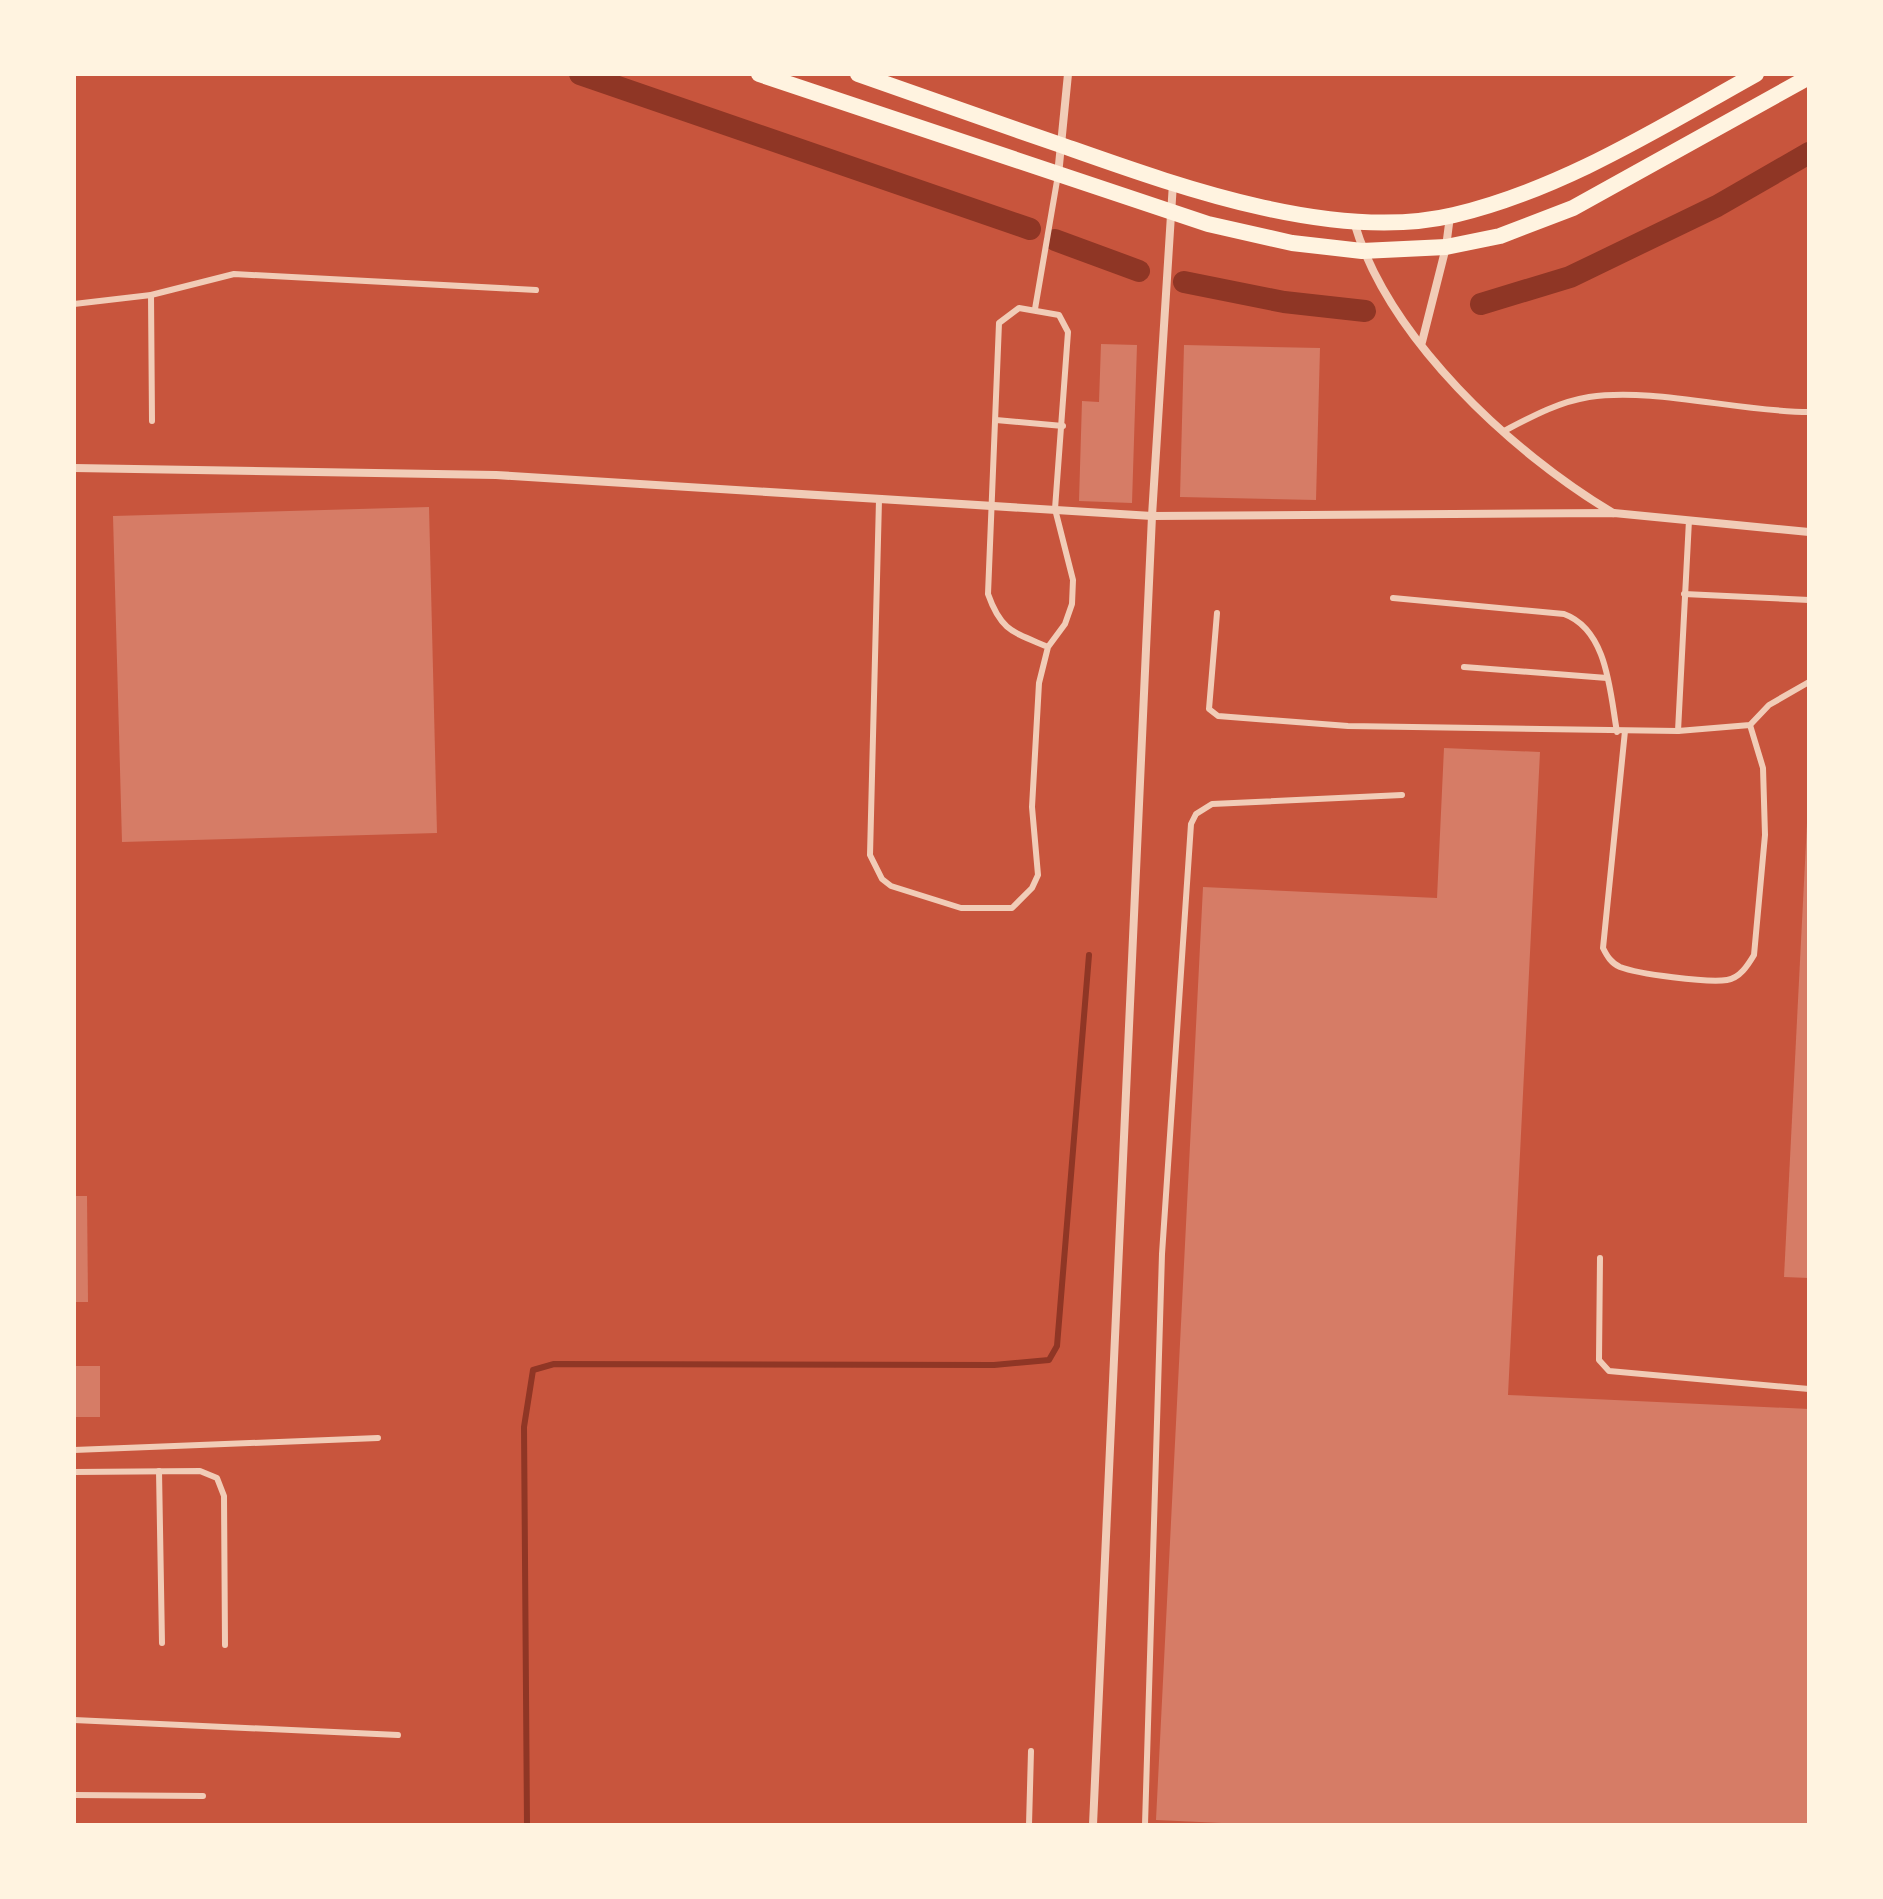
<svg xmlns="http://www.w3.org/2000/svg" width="1883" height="1899" font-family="Raleway,sans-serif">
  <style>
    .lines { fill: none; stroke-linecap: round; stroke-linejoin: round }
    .stream { stroke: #8f3625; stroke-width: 6 }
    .canal { stroke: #8f3625; stroke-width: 22 }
    .building { fill: #d67c66 }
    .service { stroke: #f1ccb7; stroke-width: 6 }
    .minor { stroke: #f1ccb7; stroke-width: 8 }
    .secondary { stroke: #fff3e0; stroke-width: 16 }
  </style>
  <rect width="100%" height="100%" fill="#c8553d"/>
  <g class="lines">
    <path class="stream" d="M527,1825L524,1427L533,1370L554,1364L994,1365L1049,1360L1057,1346L1089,955"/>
    <g class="canal">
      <path d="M580,74L1030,229"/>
      <path d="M1055,240L1139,271"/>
      <path d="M1184,282L1284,302L1365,311"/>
      <path d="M1481,304L1570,277L1717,206L1809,153"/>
    </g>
  </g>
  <g class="building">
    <path d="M1101,344L1137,345L1132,503L1079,501L1082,401L1099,402Z"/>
    <path d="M1184,345L1320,348L1316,500L1180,497Z"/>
    <path d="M429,507L437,833L122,842L113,516Z"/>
    <path d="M1444,748L1540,752L1508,1395L1809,1409V1825H1265L1156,1820L1203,887L1437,898Z"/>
    <path d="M1807,823H1809V1278L1784,1277Z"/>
    <path d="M74,1196H87L88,1302H74Z"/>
    <rect x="74" y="1366" width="26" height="51"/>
  </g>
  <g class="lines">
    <g class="service">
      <path d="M151,295L152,421"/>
      <path d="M74,304L151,295L234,274L536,290"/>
      <path d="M1035,309L1058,175"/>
      <path d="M996,420L1063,426"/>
      <path d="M1504,431C1531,417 1558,402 1589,397C1653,387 1740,412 1809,412"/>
      <path d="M879,500L870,855L882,879L891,886L961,908H1012L1032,888L1038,875L1032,807L1039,683L1048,647L1065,624L1072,604L1073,580L1055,509L1068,332L1059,315L1019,308L999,323L988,594C1001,631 1013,632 1048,647"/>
      <path d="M1689,520L1678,731L1750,725L1769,705L1809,682"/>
      <path d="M1684,594L1809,600"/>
      <path d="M1393,598L1564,614C1608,630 1610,693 1617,732"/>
      <path d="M1217,613L1209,709L1218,716L1348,726L1678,731"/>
      <path d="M1464,667L1607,678"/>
      <path d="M1625,731L1603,948C1607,956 1611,963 1620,967C1638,974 1707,983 1727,980C1740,978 1748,965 1754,955L1765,835L1763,768L1750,725"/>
      <path d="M1600,1258L1599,1360L1609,1371L1809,1389"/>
      <path d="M74,1450L378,1438"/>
      <path d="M159,1471L162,1643"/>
      <path d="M74,1472L200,1471L217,1478L224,1496L225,1645"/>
      <path d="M74,1720L398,1735"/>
      <path d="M74,1795L203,1796"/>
      <path d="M1029,1825L1031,1751"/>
      <path d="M1145,1825L1162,1254L1191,824L1196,814L1212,804L1402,795"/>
    </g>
    <g class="minor">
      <path d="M1058,175L1068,74"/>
      <path d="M1354,222C1388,338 1511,452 1613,513"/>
      <path d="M1422,342L1446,247L1450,216"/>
      <path d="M74,468L496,475L1152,516L1614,513L1809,532"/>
      <path d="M1093,1825L1152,516L1173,183"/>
    </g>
    <g class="secondary">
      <path d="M759,74L1208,224L1292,243L1362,251L1446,247L1500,236L1573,208L1809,77"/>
      <path d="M858,74C924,97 991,121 1058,144C1172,184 1333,244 1454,215C1563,189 1659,128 1756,74"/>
    </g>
  </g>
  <rect width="1883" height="1899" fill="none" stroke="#fff3e0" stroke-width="152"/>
</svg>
